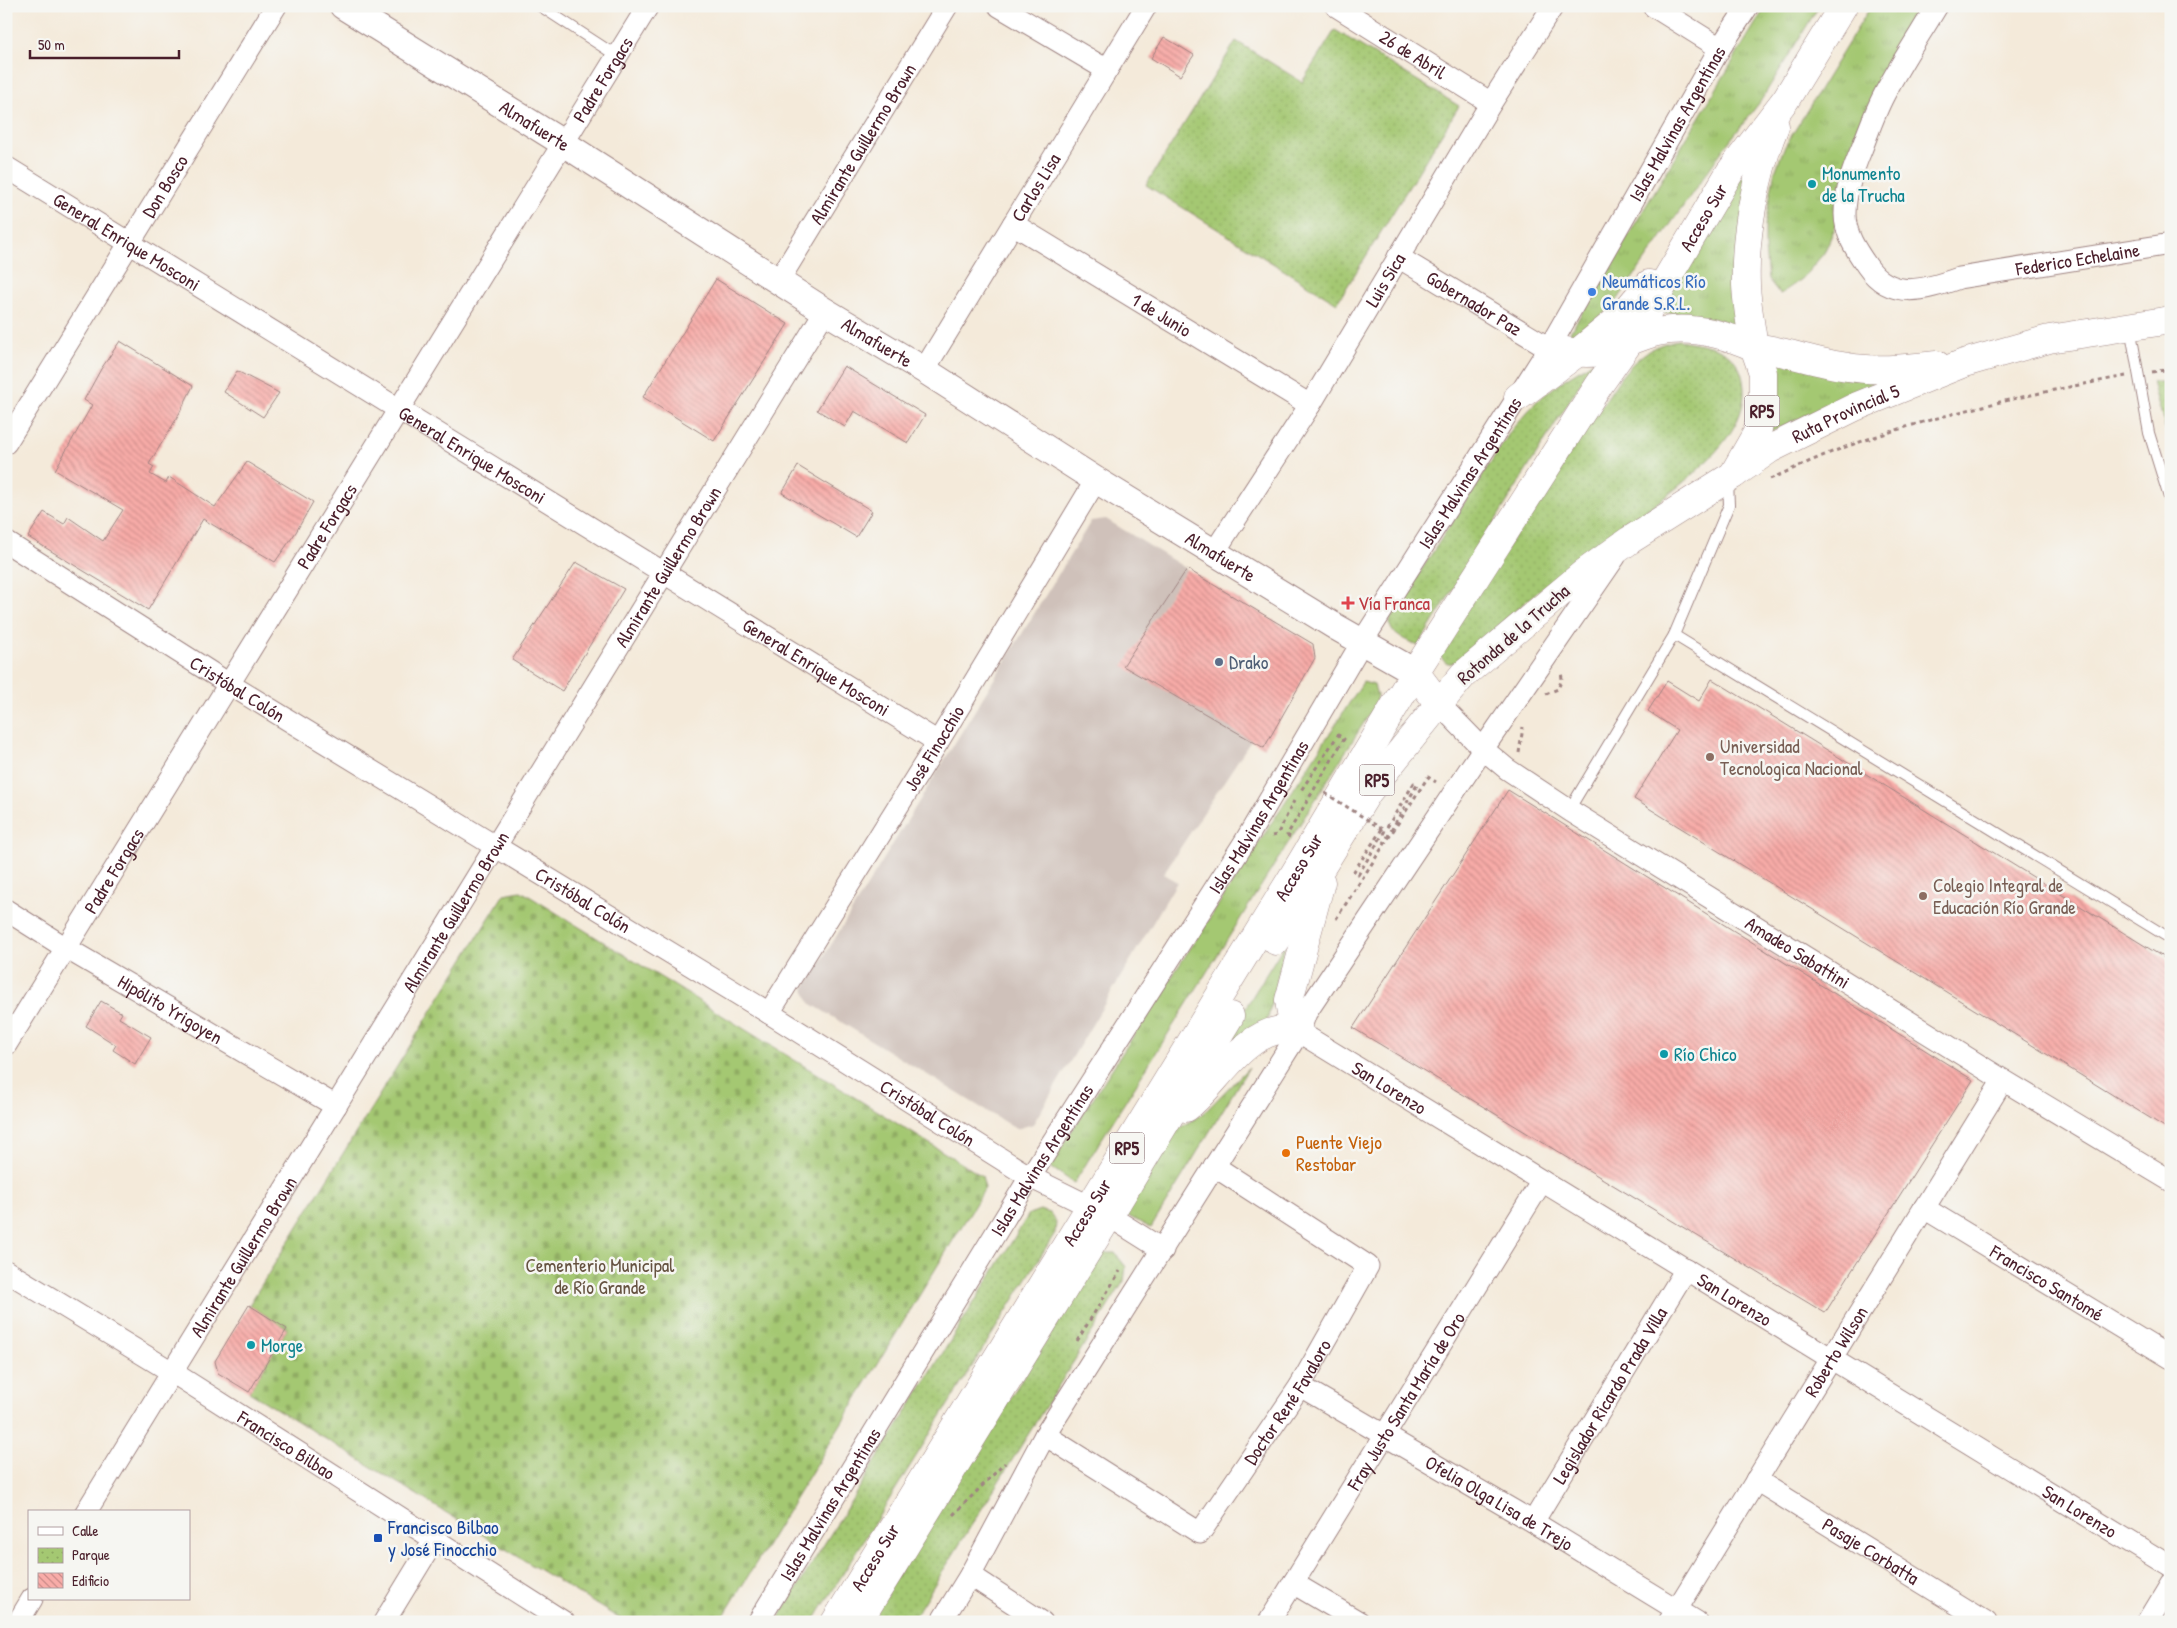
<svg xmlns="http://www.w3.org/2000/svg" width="2177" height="1628" font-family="'Patrick Hand',sans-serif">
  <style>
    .industrial { fill: #cfc1ba }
    .grass { fill: url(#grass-tufts); stroke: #77744e }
    .cemetery { fill: url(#cemetery-stones); stroke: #77744e }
    .park { fill: url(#park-dots); stroke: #77744e }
    .building { fill: url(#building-back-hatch) }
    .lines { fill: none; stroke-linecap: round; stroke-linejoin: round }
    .service-casing { stroke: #9f8482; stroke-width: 12 }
    .minor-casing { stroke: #9f8482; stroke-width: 23 }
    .tertiary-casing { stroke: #9f8482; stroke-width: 28 }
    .secondary-casing { stroke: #9f8482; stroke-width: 29 }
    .primary-casing { stroke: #9f8482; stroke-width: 29 }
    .path { stroke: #9f8482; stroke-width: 3; stroke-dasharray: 4 4; stroke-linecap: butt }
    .service { stroke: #fff; stroke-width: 10 }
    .minor { stroke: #fff; stroke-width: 21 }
    .tertiary { stroke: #fff; stroke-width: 26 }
    .secondary { stroke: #fff; stroke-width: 28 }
    .primary { stroke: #fff; stroke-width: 28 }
    .path-bridge { stroke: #9f8482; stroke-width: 3; stroke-dasharray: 4 4; stroke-linecap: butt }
    .culture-dot { fill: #0f9aa8; stroke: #f6f6f2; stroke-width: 2 }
    .shop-dot { fill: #3f7fe0; stroke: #f6f6f2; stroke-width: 2 }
    .health-dot { fill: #e0444e; stroke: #f6f6f2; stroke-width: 2 }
    .service-dot { fill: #5c6f8a; stroke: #f6f6f2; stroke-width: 2 }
    .education-dot { fill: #8d6e63; stroke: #f6f6f2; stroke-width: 2 }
    .food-dot { fill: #e8710a; stroke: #f6f6f2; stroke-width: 2 }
    .transit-dot { fill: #1a4fb4; stroke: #f6f6f2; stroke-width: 2 }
    .labels { text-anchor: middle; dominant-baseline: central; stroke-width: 5; stroke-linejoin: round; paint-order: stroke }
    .shield { fill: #f6f6f2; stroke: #7e6067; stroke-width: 1 }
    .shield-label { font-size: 18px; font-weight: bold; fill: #4a1f2b }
    .street-label { font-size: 19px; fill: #4a1f2b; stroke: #f6f6f2 }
    .culture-label { font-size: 19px; fill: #0d838f; stroke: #f6f6f2; text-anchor: start }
    .shop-label { font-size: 19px; fill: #366cbe; stroke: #f6f6f2; text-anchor: start }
    .health-label { font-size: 19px; fill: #be3a42; stroke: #f6f6f2; text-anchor: start }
    .service-label { font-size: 19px; fill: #4e5e75; stroke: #f6f6f2; text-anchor: start }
    .education-label { font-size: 19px; fill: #785e54; stroke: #f6f6f2; text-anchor: start }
    .food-label { font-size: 19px; fill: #c56008; stroke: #f6f6f2; text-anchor: start }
    .park-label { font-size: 19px; fill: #655240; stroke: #f6f6f2 }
    .transit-label { font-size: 19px; fill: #164399; stroke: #f6f6f2; text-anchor: start }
  </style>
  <defs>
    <pattern id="grass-tufts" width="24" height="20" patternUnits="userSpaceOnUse" patternTransform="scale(1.25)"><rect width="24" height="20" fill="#a4c872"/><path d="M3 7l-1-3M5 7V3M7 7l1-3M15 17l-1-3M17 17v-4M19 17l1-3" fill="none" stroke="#8fab63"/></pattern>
    <pattern id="cemetery-stones" width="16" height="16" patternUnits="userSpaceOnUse" patternTransform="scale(1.25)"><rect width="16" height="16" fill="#a4c872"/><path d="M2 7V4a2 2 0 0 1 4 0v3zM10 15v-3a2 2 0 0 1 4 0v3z" fill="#8fab63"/></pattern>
    <pattern id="park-dots" width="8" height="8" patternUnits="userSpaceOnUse" patternTransform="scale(1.25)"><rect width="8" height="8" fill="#a4c872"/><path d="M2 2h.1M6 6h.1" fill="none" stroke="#8fab63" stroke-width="1.8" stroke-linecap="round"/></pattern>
    <pattern id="building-back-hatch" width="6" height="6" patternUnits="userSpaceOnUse" patternTransform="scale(1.25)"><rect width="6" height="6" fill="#f8aca8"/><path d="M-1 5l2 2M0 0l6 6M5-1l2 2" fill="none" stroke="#cb8b89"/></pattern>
  </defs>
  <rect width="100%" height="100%" fill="#f6f6f2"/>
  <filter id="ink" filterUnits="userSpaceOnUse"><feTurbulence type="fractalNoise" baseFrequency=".02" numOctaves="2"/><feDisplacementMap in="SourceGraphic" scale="10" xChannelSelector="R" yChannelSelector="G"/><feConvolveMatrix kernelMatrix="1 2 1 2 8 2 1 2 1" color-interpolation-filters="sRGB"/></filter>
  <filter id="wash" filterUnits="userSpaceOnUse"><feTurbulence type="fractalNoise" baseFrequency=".0096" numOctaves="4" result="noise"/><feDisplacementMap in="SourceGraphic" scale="20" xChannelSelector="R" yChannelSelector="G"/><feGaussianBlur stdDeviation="1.12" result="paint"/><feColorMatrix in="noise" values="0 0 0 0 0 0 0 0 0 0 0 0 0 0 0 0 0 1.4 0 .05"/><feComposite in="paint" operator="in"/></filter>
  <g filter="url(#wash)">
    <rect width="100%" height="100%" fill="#f4eada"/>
    <path class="industrial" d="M1106,519L1187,569L1123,666L1252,739L1163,874L1177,882L1033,1124L1016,1129L810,1003L804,989L1091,521Z"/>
    <g class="grass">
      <path d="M1766,6H1819L1760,102L1724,148L1618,299L1576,342L1563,344Z"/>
      <path d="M1871,6H1930L1824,253L1802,279L1780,294L1768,279L1765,249V225L1774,175L1784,148Z"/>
      <path d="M1762,144L1742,330L1721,320L1657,311Z"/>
      <path d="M1777,360L1877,381L1844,398L1764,435L1775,408Z"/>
      <path d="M1363,682L1374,685L1377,695L1375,705L1074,1183L1049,1166Z"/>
      <path d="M1286,942L1267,1022L1222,1046Z"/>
      <path d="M1249,1067L1151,1228L1126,1215L1172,1133L1205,1112Z"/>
    </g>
    <path class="cemetery" d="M521,891L982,1176L985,1188L720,1622H625L249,1392L287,1329L249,1305L504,894Z"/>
    <g class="park">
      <path d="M1335,30L1459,106L1337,303L1146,185L1236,41L1302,82Z"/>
      <path d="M1679,340C1711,346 1741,347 1744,388C1749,458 1618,525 1569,565C1531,596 1494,629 1458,662C1446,666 1439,660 1440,648L1621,377C1637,357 1653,344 1679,340Z"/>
      <path d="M1594,361L1418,646C1405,639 1385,634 1391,617L1512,429L1538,400L1565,379Z"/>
      <path d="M2152,382H2171V447Z"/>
      <path d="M1040,1210L1050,1213L1056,1222L1055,1233L813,1622H776L1029,1214Z"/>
      <path d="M1102,1253H1115L1126,1267L1124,1281L911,1622H868Z"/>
    </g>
    <g id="blocks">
      <g class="building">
        <path d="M1164,37L1194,55L1180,76L1151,58Z"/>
        <path d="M716,279L788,324L714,441L643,397Z"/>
        <path d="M120,341L193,386L177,418L149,464L154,467L150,474L166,483L169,477L215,507L247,462L313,502L296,532L275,562L203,519L148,610L28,537L44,512L64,524L68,517L103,541L123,510L55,470L92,405L84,400L101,369Z"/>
        <path d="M844,366L925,415L908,443L854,411L845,427L817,410Z"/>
        <path d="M237,371L279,393L263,417L224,392Z"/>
        <path d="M798,466L872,511L856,537L782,493Z"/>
        <path d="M576,562L624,589L562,691L512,660Z"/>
        <path d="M1187,569L1313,644L1315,658L1264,748L1123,666Z"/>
        <path d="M1712,679L2171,962V1131L1634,799L1677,730L1648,711L1667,681L1699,701Z"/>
        <path d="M1508,790L1973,1080L1825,1313L1353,1028Z"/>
        <path d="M101,1001L122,1013L119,1018L151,1037L135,1064L113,1050L116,1045L86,1026Z"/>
        <path d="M249,1305L287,1329L249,1392L218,1373L215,1361Z"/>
      </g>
    </g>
  </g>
  <g filter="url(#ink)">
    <use href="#blocks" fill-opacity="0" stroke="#9f8482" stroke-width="1"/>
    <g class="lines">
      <defs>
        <g id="service">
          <path d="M540,6L617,56"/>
          <path d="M2130,327L2149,433L2171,504"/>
          <path d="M1674,635L2171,939"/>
          <path d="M1569,810L1674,635L1729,505L1728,481"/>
        </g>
        <g id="minor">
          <path d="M999,6L1107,70"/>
          <path id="s1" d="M1336,6L1491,103"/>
          <path d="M1653,6L1720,48"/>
          <path id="s2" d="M1937,6C1919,36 1900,64 1884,95C1875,112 1869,130 1862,148C1853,169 1845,191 1845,214C1845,234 1856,250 1867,266C1891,301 1925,290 1959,278L2171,244"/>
          <path id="s3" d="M6,167L938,742"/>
          <path id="s4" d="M1013,224L1310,405"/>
          <path id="s5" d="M1398,257L1549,348"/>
          <path id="s6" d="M779,280L947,6"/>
          <path id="s7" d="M924,370L1146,6"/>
          <path id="s8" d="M6,443L276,6"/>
          <path id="s9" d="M6,542L229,684L769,1013L1030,1177L1109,1216L1163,1250"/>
          <path id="s10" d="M1215,551L1310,405L1491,103L1553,6"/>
          <path id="s11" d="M1439,704L1483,749L1507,769L1569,810L2003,1080L2171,1181"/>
          <path id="s12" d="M6,910L66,948L336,1106"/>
          <path id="s13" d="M769,1013L938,742L1096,480"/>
          <path id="s14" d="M1299,1032L2171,1567"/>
          <path id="s15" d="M6,1045L648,6"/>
          <path id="s16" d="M1924,1208L2171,1358"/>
          <path id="s17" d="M6,1271L172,1372L564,1622"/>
          <path id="s18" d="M1300,1386L1533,1522L1697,1622"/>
          <path id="s19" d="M1045,1435L1200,1533L1300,1386L1368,1266L1214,1166"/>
          <path id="s20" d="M1756,1480L1986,1622"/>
          <path id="s21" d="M86,1512L825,311"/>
          <path id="s22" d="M1533,1522L1686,1269"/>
          <path d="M970,1575L1042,1622"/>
          <path d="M1293,1583L1359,1622"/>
          <path d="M18,1622L32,1599"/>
          <path d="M384,1622L434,1540"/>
          <path id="s23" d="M758,1622L1030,1177L1244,843L1362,642L1549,348L1720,48L1748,6"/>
          <path d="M941,1622L970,1575L1045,1435L1299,1032L1306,1013L1483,749L1615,557"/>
          <path id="s24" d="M1269,1622L1542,1181"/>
          <path id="s25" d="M1669,1622L2003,1080"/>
          <path d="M2148,1622L2171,1584"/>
        </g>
        <g id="tertiary">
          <path id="s26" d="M343,6L563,143L825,311L924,370L1096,480L1336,627L1415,672"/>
        </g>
        <g id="secondary">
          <path d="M1754,347C1786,351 1816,363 1848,367C1877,372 1908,368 1937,365"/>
          <path id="s27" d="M1733,475L1770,449L1855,407L1964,363L2049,339L2171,320"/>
        </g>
        <g id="primary">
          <path d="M1754,347C1751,327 1747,306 1746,285C1744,235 1756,172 1775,126"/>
          <path id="s28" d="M1549,348C1566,351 1582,355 1599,352C1619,348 1637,336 1657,332C1690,325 1724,334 1754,347L1763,373V408L1757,433L1733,475L1630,540L1584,573L1463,675L1439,704L1415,672L1599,385L1630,341L1730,172L1786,99L1843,6"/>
          <path d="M1518,397L1577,353L1621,317L1649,284"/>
          <path d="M1276,941L1368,792L1439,704"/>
          <path d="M1299,1032L1291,1013L1289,1000L1321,882"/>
          <path d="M1186,1108C1216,1085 1240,1036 1280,1030C1286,1029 1294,1031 1299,1032"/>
          <path id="s29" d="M835,1622L1290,881L1415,672"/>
          <path d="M858,1622L1109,1216L1230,1016"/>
        </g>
      </defs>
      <use href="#service" class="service-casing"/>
      <use href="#minor" class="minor-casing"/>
      <use href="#tertiary" class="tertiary-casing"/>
      <use href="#secondary" class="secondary-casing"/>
      <use href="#primary" class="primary-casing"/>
      <g class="path">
        <path d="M2152,372L2171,369"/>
        <path d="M1770,479C1793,469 1816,458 1840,449C1933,415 2029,394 2126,376"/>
        <path d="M1546,694L1558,689L1562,679L1561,671"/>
        <path d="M1519,753L1523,727"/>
        <path d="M1382,829L1354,871L1358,875L1414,783L1417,785L1384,843"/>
        <path d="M1272,836L1277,835L1294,801"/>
        <path d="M1290,837L1287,835L1344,739L1338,735L1300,792"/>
        <path d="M1336,919L1428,777L1436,782"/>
        <path d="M1077,1341L1120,1271"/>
        <path d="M953,1515L1005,1463"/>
      </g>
      <use href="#service" class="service"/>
      <use href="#minor" class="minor"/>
      <use href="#tertiary" class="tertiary"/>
      <use href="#secondary" class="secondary"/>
      <use href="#primary" class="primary"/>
      <path class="path-bridge" d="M1325,793L1382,829"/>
    </g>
  </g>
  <g class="culture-dot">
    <circle cx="1812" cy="184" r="5"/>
    <circle cx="1664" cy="1054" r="5"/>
    <circle cx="251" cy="1345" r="5"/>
  </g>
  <circle class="shop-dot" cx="1592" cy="292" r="5"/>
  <path class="health-dot" d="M1345.5 595.5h5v5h5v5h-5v5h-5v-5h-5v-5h5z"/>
  <circle class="service-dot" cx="1219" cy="662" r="5"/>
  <g class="education-dot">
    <circle cx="1710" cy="757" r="5"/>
    <circle cx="1923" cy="896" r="5"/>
  </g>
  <circle class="food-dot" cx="1286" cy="1153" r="5"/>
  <rect class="transit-dot" x="373" y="1533" width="10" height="10" rx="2.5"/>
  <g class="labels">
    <g class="shield">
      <rect x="1744.5" y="395.5" width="35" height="31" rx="4"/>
      <rect x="1359.5" y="764.5" width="35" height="31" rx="4"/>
      <rect x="1109.5" y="1132.5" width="35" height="31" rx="4"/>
    </g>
    <g class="shield-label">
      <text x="1762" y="411">RP5</text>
      <text x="1377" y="780">RP5</text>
      <text x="1127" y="1148">RP5</text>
    </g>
    <g class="street-label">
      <text stroke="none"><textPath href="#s1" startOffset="91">26 de Abril</textPath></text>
      <text stroke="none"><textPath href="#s15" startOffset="1135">Padre Forgacs</textPath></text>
      <text stroke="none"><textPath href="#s23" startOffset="1758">Islas Malvinas Argentinas</textPath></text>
      <text stroke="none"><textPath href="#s26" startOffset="226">Almafuerte</textPath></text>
      <text stroke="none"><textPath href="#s6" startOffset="160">Almirante Guillermo Brown</textPath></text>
      <text stroke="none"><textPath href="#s8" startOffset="302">Don Bosco</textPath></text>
      <text stroke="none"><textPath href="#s7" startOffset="214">Carlos Lisa</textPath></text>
      <text stroke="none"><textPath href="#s28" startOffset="1301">Acceso Sur</textPath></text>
      <text stroke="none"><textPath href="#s3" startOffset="142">General Enrique Mosconi</textPath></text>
      <text stroke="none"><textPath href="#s2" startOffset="509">Federico Echelaine</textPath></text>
      <text stroke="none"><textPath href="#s10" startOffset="320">Luis Sica</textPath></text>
      <text stroke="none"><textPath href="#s5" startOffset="89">Gobernador Paz</textPath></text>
      <text stroke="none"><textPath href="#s4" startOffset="174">1 de Junio</textPath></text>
      <text stroke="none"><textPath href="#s26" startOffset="631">Almafuerte</textPath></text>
      <text stroke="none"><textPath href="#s27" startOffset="129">Ruta Provincial 5</textPath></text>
      <text stroke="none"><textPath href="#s3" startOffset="548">General Enrique Mosconi</textPath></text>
      <text stroke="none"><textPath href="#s23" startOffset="1352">Islas Malvinas Argentinas</textPath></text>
      <text stroke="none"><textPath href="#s15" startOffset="610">Padre Forgacs</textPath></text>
      <text stroke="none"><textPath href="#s26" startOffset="1036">Almafuerte</textPath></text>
      <text stroke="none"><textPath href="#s21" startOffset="1110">Almirante Guillermo Brown</textPath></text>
      <text transform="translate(1513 634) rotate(-41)">Rotonda de la Trucha</text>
      <text stroke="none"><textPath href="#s3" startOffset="952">General Enrique Mosconi</textPath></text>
      <text stroke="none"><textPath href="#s9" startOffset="274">Cristóbal Colón</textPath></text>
      <text stroke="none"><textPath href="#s13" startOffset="312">José Finocchio</textPath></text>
      <text stroke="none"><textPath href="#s23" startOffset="948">Islas Malvinas Argentinas</textPath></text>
      <text stroke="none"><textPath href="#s29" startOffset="886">Acceso Sur</textPath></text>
      <text stroke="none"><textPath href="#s15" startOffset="205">Padre Forgacs</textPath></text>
      <text stroke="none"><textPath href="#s9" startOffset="679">Cristóbal Colón</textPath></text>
      <text stroke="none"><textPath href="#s21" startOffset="705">Almirante Guillermo Brown</textPath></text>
      <text stroke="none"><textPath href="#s11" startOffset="438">Amadeo Sabattini</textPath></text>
      <text stroke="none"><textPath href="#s12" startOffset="192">Hipólito Yrigoyen</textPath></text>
      <text stroke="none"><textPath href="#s14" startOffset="106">San Lorenzo</textPath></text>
      <text stroke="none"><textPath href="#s9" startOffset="1084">Cristóbal Colón</textPath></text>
      <text stroke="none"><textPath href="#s23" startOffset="542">Islas Malvinas Argentinas</textPath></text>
      <text stroke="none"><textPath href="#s29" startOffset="481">Acceso Sur</textPath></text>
      <text stroke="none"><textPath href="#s21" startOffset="300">Almirante Guillermo Brown</textPath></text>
      <text stroke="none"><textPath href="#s16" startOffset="144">Francisco Santomé</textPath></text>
      <text stroke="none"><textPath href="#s14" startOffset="511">San Lorenzo</textPath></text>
      <text stroke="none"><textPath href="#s25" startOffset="318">Roberto Wilson</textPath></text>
      <text stroke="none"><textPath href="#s22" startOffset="148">Legislador Ricardo Prada Villa</textPath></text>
      <text stroke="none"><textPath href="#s19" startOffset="341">Doctor René Favaloro</textPath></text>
      <text stroke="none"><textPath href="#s24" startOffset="260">Fray Justo Santa María de Oro</textPath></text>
      <text stroke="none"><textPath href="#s17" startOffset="330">Francisco Bilbao</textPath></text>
      <text stroke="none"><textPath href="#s18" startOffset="231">Ofelia Olga Lisa de Trejo</textPath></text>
      <text stroke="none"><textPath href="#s23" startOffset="138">Islas Malvinas Argentinas</textPath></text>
      <text stroke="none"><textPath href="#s14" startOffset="916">San Lorenzo</textPath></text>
      <text stroke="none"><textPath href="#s20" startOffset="135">Pasaje Corbatta</textPath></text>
      <text stroke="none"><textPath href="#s29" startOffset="76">Acceso Sur</textPath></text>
    </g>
    <g class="culture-label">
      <text x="1822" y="173">Monumento<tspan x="1822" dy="22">de la Trucha</tspan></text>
      <text x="1674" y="1054">Río Chico</text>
      <text x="261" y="1345">Morge</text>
    </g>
    <g class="shop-label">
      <text x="1602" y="281">Neumáticos Río<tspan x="1602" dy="22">Grande S.R.L.</tspan></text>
    </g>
    <g class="health-label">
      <text x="1358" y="603">Vía Franca</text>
    </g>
    <g class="service-label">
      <text x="1229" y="662">Drako</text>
    </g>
    <g class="education-label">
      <text x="1720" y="746">Universidad<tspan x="1720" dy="22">Tecnologica Nacional</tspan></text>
      <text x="1933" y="885">Colegio Integral de<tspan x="1933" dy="22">Educación Río Grande</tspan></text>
    </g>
    <g class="food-label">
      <text x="1296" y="1142">Puente Viejo<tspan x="1296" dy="22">Restobar</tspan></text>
    </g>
    <g class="park-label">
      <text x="600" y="1265">Cementerio Municipal<tspan x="600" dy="22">de Río Grande</tspan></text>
    </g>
    <g class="transit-label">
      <text x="388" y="1527">Francisco Bilbao<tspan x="388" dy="22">y José Finocchio</tspan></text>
    </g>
  </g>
  <rect width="2177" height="1628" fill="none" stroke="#f6f6f2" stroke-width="25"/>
  <rect x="28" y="1510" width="162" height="90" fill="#f6f6f2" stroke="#b1a0a2"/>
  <rect x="38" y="1527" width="25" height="8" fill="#ffffff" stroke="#b1a0a2"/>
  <text x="72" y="1536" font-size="15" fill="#4a1f2b">Calle</text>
  <rect x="38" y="1548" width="25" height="15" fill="url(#park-dots)" stroke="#b1a0a2"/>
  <text x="72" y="1560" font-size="15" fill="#4a1f2b">Parque</text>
  <rect x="38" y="1573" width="25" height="15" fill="url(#building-back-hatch)" stroke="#b1a0a2"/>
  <text x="72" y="1586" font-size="15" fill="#4a1f2b">Edificio</text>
  <path d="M30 50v8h149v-8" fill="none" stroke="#4a1f2b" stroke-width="2.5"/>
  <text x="38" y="50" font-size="15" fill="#4a1f2b" stroke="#f6f6f2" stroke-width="4" paint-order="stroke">50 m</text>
</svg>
